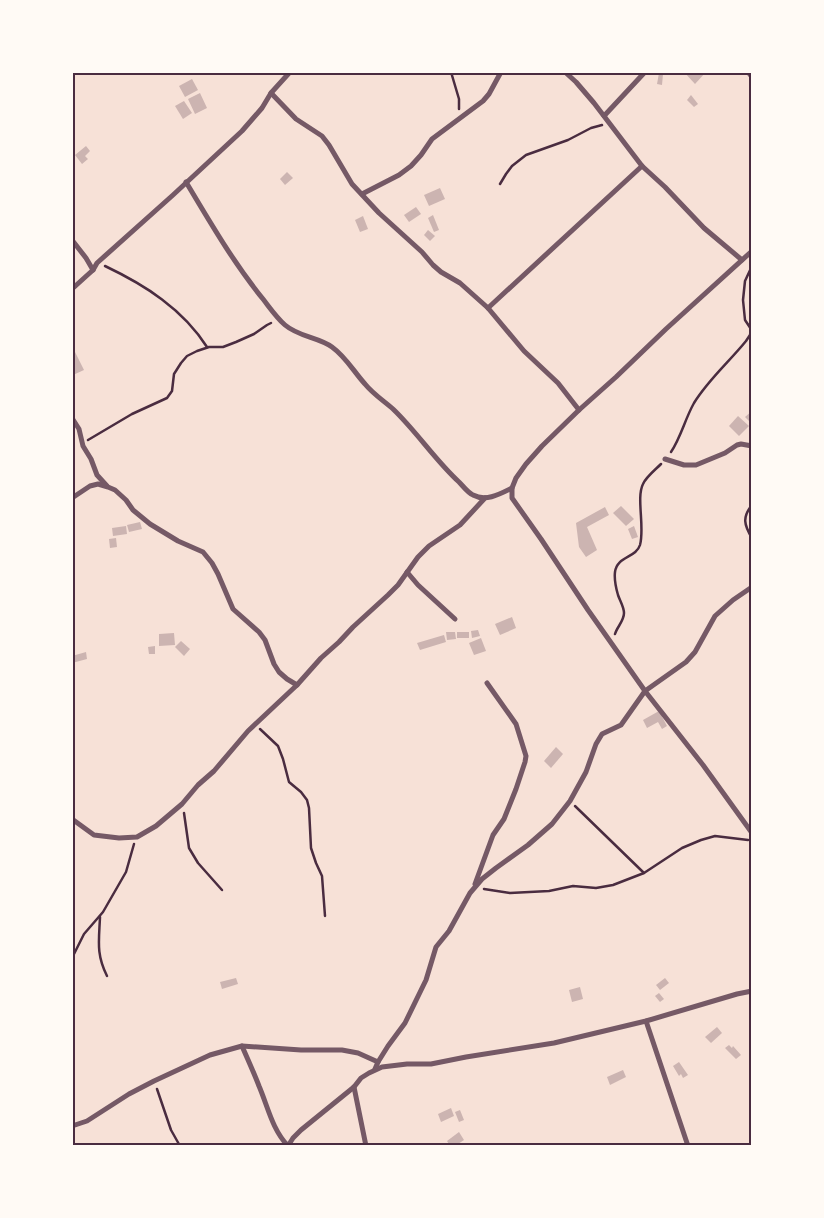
<svg xmlns="http://www.w3.org/2000/svg" width="824" height="1218" font-family="'Zilla Slab',serif">
  <style>
    .building { fill: #ccb4b1 }
    .lines { fill: none; stroke-linecap: round; stroke-linejoin: round }
    .path { stroke: #4a2c40; stroke-width: 2.5 }
    .minor { stroke: #755966; stroke-width: 5 }
    .neatline { fill: none; stroke: #4a2c40; stroke-width: 2 }
  </style>
  <rect width="100%" height="100%" fill="#f7e1d7"/>
  <g class="building">
    <path d="M684,72H706L695,84Z"/>
    <path d="M659,73L663,74L662,85L657,84Z"/>
    <path d="M192,79L198,90L185,97L179,86Z"/>
    <path d="M200,93L207,108L195,114L188,99Z"/>
    <path d="M691,95L698,104L694,107L687,100Z"/>
    <path d="M184,101L192,113L183,119L175,106Z"/>
    <path d="M86,146L90,151L85,156L88,159L82,164L75,155Z"/>
    <path d="M287,172L293,178L285,185L280,179Z"/>
    <path d="M440,188L445,199L429,206L424,195Z"/>
    <path d="M416,207L421,214L409,222L404,215Z"/>
    <path d="M433,215L439,230L434,232L428,218Z"/>
    <path d="M363,216L368,229L360,232L355,220Z"/>
    <path d="M428,230L435,236L430,241L424,235Z"/>
    <path d="M75,352L84,370L73,375L72,353Z"/>
    <path d="M752,411V424L745,417Z"/>
    <path d="M738,416L749,426L739,436L729,426Z"/>
    <path d="M621,506L634,519L626,526L613,513Z"/>
    <path d="M605,507L609,515L587,527L597,550L586,557L579,547L576,523Z"/>
    <path d="M140,522L142,529L129,532L127,525Z"/>
    <path d="M126,526L127,534L113,536L112,528Z"/>
    <path d="M634,526L638,537L632,539L628,529Z"/>
    <path d="M116,538L117,547L110,548L109,539Z"/>
    <path d="M512,617L516,628L500,635L495,624Z"/>
    <path d="M478,630L480,636L472,638L471,631Z"/>
    <path d="M446,632H455L456,639L447,640Z"/>
    <rect x="457" y="632" width="12" height="6"/>
    <path d="M174,633L175,645L159,646V634Z"/>
    <path d="M444,635L446,642L420,650L417,643Z"/>
    <path d="M481,638L486,651L474,655L469,643Z"/>
    <path d="M181,641L190,649L184,656L175,647Z"/>
    <path d="M155,646V654H149L148,647Z"/>
    <path d="M86,652L87,659L72,663V656Z"/>
    <path d="M659,711L667,726L662,729L658,722L647,728L643,720Z"/>
    <path d="M556,747L563,754L551,768L544,761Z"/>
    <path d="M236,978L238,984L222,989L220,982Z"/>
    <path d="M665,978L669,983L660,990L656,985Z"/>
    <path d="M580,987L583,999L572,1002L569,990Z"/>
    <path d="M659,993L664,999L660,1002L655,996Z"/>
    <path d="M717,1027L722,1033L711,1043L705,1037Z"/>
    <path d="M729,1045L732,1048L733,1046L741,1055L736,1059L725,1048Z"/>
    <path d="M679,1062L688,1075L683,1078L681,1074L679,1076L673,1066Z"/>
    <path d="M623,1070L626,1077L610,1085L607,1077Z"/>
    <path d="M451,1108L454,1116L441,1122L438,1114Z"/>
    <path d="M460,1110L464,1120L459,1122L455,1112Z"/>
    <path d="M459,1132L464,1140L455,1146H450L447,1141Z"/>
  </g>
  <g class="lines">
    <g class="path">
      <path d="M451,72L459,99V109"/>
      <path d="M500,184L506,174L512,166L526,155L568,140L591,128L602,125"/>
      <path d="M105,266C145,285 183,309 207,347"/>
      <path d="M88,440L132,414L167,398L172,391L174,374L181,363L187,356L197,351L209,347H223L236,342L254,334L267,325L271,323"/>
      <path d="M671,452C681,437 685,419 694,403C708,380 729,362 746,341L750,335L751,329L745,320L743,300L745,281L752,266"/>
      <path d="M752,505C742,517 744,525 752,538"/>
      <path d="M615,634C617,627 624,621 624,613C624,607 620,601 618,595C616,588 614,580 615,572C617,556 636,558 640,545C645,527 636,498 643,484C646,477 655,470 661,464"/>
      <path d="M260,729L278,746L283,759L289,782L301,792L307,800L309,808L311,848L316,863L322,876L325,916"/>
      <path d="M575,806L644,873"/>
      <path d="M184,813L189,848L198,863L222,890"/>
      <path d="M484,889L510,893L549,891L573,886L596,888L613,885L644,873L682,848L701,840L715,836L748,840"/>
      <path d="M100,917C99,941 96,954 107,976"/>
      <path d="M72,958L84,934L103,912L126,872L134,844"/>
      <path d="M157,1089L171,1130L180,1146"/>
    </g>
    <g class="minor">
      <path d="M565,72L576,82L594,103L642,166L665,187L704,228L742,260"/>
      <path d="M748,72L752,77"/>
      <path d="M271,93L296,119L322,136L329,145L352,184L379,213L422,252L433,265L441,272L460,283L488,308L524,351L558,383L579,410"/>
      <path d="M604,116L645,72"/>
      <path d="M186,182C210,222 233,262 263,299C270,308 276,317 285,325C299,337 318,337 332,347C346,357 354,372 365,384C373,394 384,401 393,409C417,432 435,460 459,482C463,486 468,493 473,495C486,502 500,494 512,488"/>
      <path d="M362,194L399,175L411,166L421,155L432,139L483,101L489,94L501,72"/>
      <path d="M72,240L86,258L93,270"/>
      <path d="M752,251L666,329L616,377L579,410L542,446L526,464L516,478L512,488V498L541,539L588,610L645,691L703,765L752,833"/>
      <path d="M72,289L93,270L97,263L173,195L242,131L262,108L271,93L290,72"/>
      <path d="M488,308L642,166"/>
      <path d="M72,418L79,429L83,446L91,459L97,475L107,486"/>
      <path d="M665,459L684,465H696L725,453L737,445L741,444L752,446"/>
      <path d="M72,498L90,486L98,484L108,487L115,490L126,500L133,510L150,524L178,541L203,552L212,563L218,574L233,609L259,632L265,640L274,664L279,672L287,679L297,685"/>
      <path d="M407,572L418,585L455,619"/>
      <path d="M72,819L94,835L119,838L137,837L156,826L182,804L198,785L214,771L248,731L297,685L321,658L339,642L353,627L388,595L398,585L418,557L429,546L460,525L485,498"/>
      <path d="M475,884L493,835L504,819L516,789L525,762L526,756L516,724L487,683"/>
      <path d="M646,1021L688,1146"/>
      <path d="M242,1046C248,1060 254,1073 259,1086C268,1107 272,1129 288,1146L293,1138L301,1130L354,1087L361,1078L369,1073L382,1067L407,1064H431L466,1057L554,1043L646,1021L737,994L752,991"/>
      <path d="M375,1069L378,1062L388,1046L405,1023L426,980L436,947L449,931L470,893L482,879L496,868L528,845L552,824L570,801L586,772L596,744L602,734L621,725L645,691L686,662L695,652L715,616L733,600L752,587"/>
      <path d="M354,1087L366,1146"/>
      <path d="M72,1126L87,1121L129,1094L154,1081L210,1055L242,1046L301,1050H342L358,1053L378,1062"/>
    </g>
  </g>
  <rect width="824" height="1218" fill="none" stroke="#fffaf5" stroke-width="148"/>
  <rect x="74" y="74" width="676" height="1070" class="neatline"/>
</svg>
